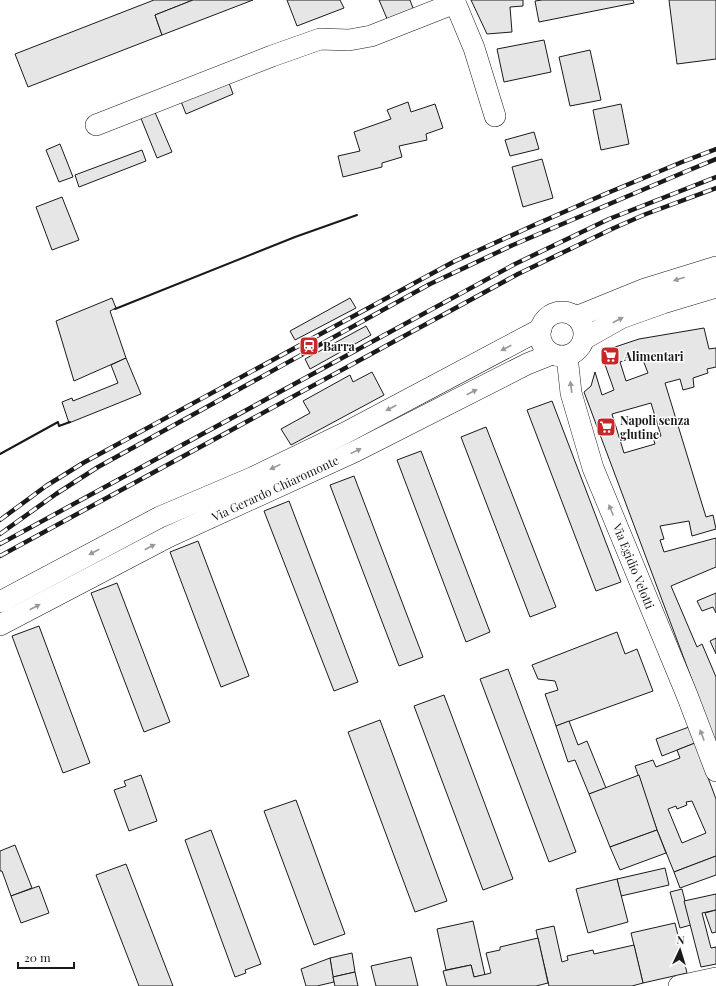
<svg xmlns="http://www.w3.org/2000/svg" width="716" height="986" font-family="'Playfair Display',serif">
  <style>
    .building { fill: #e6e6e6; stroke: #1a1a1a; fill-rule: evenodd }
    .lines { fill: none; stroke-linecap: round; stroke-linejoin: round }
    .minor-casing { stroke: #1a1a1a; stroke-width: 22 }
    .minor { stroke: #fff; stroke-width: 21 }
    .rail-casing { stroke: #1a1a1a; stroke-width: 4.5 }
    .rail { stroke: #fff; stroke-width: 3; stroke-dasharray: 9; stroke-linecap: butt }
    .wall { stroke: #1a1a1a; stroke-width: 2 }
    .oneway { fill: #989898 }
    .labels { text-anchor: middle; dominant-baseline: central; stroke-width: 3; stroke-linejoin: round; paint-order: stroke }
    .poi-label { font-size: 12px; font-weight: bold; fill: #1a1a1a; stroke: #fff; text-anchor: start }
    .street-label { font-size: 12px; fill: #1a1a1a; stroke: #fff }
  </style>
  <rect width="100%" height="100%" fill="#fff"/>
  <g class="building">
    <path d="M154,0H193L155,15L162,35L28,87L15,54Z"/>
    <path d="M193,0H253L162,35L155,15Z"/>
    <path d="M287,0H340L344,8L297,26Z"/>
    <path d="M379,0H410L414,11L388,21Z"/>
    <path d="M471,0H523V6L510,7L512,32L487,34Z"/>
    <path d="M542,0H633L634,3L539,22L535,1Z"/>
    <path d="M669,0H716V59L677,64Z"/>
    <path d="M544,40L551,72L504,82L497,49Z"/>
    <path d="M590,50L601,100L570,106L559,57Z"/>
    <path d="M228,80L233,94L186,114L180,99Z"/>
    <path d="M408,102L411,112L435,104L443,128L426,134L427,140L399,146L402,157L382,163V167L343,177L338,156L360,151L354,132L391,119L387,110Z"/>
    <path d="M621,104L629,144L601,150L593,110Z"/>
    <path d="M154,110L172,152L157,158L140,116Z"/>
    <path d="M534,132L539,149L510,156L505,140Z"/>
    <path d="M60,144L73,177L59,182L46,150Z"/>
    <path d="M142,150L146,161L79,187L75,175Z"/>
    <path d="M542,159L553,198L523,207L512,167Z"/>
    <path d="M62,197L79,240L52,250L36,207Z"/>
    <path d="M112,298L116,308L110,311L126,358L74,381L56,321Z"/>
    <path d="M350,298L356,308L295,340L290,331Z"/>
    <path d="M366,326L371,335L310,369L305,359Z"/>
    <path d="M704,328L709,349L716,348V367L707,369L708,373L693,378L694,387L683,390L680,379L665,383L706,517L713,515L716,529L692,536L689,521L660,526L664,539L660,540L664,552L716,538V567L671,586L697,647L702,644L716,677V744L584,392L591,386L595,372L602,395L614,390L603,359L615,347L639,339ZM641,355L648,373L626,381L620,362ZM651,403L661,436L653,438L655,444L624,453L612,414Z"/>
    <path d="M126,358L141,394L69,423L62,402L72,398L73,401L118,383L111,365Z"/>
    <path d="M372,372L384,395L291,445L281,429L310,413L303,401L350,375L353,382Z"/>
    <path d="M552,401L621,582L596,591L527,410Z"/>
    <path d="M486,427L556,607L530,617L461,437Z"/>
    <path d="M421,451L490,632L466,642L397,460Z"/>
    <path d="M354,476L423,657L399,666L330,485Z"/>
    <path d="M289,501L358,682L334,691L264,511Z"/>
    <path d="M198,541L249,676L221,687L170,552Z"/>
    <path d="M117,583L170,722L144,732L91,593Z"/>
    <path d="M716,593V613L713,607L702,611L697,601Z"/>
    <path d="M39,626L90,763L63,773L12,636Z"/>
    <path d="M617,632L625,654L637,649L653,691L556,726L545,694L558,690L555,681L538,679L532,665Z"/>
    <path d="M716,638V654L710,641Z"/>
    <path d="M508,669L576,852L549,862L480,679Z"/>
    <path d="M444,695L513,879L483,890L414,706Z"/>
    <path d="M380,720L447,901L415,912L348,732Z"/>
    <path d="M569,721L578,745L587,741L606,788L589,794L575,760L568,762L556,726Z"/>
    <path d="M689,727L695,743L662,756L656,739Z"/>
    <path d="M695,743L716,799V856L674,872L657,830L635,766L653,760L656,767L680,758L677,750ZM692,801L706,833L682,843L668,809L676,806L677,809L687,805L686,802Z"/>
    <path d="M141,775L157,821L129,831L114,790L126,786L124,781Z"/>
    <path d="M639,775L657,830L610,847L589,794Z"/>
    <path d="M296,800L345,934L314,945L264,811Z"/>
    <path d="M211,830L261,964L245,970L246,973L235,977L185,840Z"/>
    <path d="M657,830L666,853L620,870L610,847Z"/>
    <path d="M15,845L32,888L11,896L2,871H0V851Z"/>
    <path d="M716,856V875L680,888L674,872Z"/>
    <path d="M126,864L173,986H139L96,875Z"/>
    <path d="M665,868L669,885L621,896L617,879Z"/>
    <path d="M617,879L628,922L588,933L576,889Z"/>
    <path d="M39,886L49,913L21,923L11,896Z"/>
    <path d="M682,889L691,925L680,928L670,892Z"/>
    <path d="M716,894V910L702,913L711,948L716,947V964L701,967L684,901Z"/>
    <path d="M716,910V932L712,933L705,913Z"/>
    <path d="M473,921L485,975L474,977L471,965L446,970L437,929Z"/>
    <path d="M675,923L687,973L643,983L631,933Z"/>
    <path d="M554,926L562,962L568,960L567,956L593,950L594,954L634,945L643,983L632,986H549L536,930Z"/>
    <path d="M538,938L548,983L536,986H447L443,971L471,965L474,977L491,973L486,953L500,950V947Z"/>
    <path d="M352,953L355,972L333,977L330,958Z"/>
    <path d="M411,957L418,986H376L371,966Z"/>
    <path d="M330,958L334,982L317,986H306L301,969Z"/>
    <path d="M355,972L358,986H335L333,977Z"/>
  </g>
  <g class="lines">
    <defs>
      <g id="minor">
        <path d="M454,0L474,48L495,116"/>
        <path d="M96,125L272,56L320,39L349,40L371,36L455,3"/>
        <circle cx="562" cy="334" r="22"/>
        <path d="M576,317L645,289L716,267"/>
        <path d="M584,339L621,318L663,303L716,287"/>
        <path d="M567,356L571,393L593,468L687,695L716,771"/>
        <path d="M0,602L160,517L254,477L345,433L541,329"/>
        <path d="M0,625L168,537L356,451L527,364L552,354"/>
        <path d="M679,986L716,978"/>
      </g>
    </defs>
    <use href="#minor" class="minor-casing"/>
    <use href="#minor" class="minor"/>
    <defs>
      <g id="rail">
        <path d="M0,520L46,486L83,463L455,261L532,226L605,194L682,162L716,149"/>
        <path d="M0,534L56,494L98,467L430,284L513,245L687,171L716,159"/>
        <path d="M0,544L515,264L609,219L716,177"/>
        <path d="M0,556L518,274L614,228L646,214L716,188"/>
      </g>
    </defs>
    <use href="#rail" class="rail-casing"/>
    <use href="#rail" class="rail"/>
    <g class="wall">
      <path d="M115,309L295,237L357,215"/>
      <path d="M0,454L58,422L59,426L70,422"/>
    </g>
  </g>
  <defs><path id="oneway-solid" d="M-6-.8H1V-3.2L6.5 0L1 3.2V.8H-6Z"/></defs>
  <g class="oneway">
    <use href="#oneway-solid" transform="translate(679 279) rotate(163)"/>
    <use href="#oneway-solid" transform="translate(618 320) rotate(-27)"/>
    <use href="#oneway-solid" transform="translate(506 348) rotate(152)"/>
    <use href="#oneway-solid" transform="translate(571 387) rotate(-98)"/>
    <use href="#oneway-solid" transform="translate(472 392) rotate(-27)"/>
    <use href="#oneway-solid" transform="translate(391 408) rotate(152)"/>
    <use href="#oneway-solid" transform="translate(356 451) rotate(-26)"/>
    <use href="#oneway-solid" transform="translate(275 467) rotate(154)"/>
    <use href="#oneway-solid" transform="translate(611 510) rotate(-112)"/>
    <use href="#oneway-solid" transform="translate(150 547) rotate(-28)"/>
    <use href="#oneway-solid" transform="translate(94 552) rotate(152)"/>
    <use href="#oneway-solid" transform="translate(35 607) rotate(-28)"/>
    <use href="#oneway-solid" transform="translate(702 735) rotate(-111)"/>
  </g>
  <defs>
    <symbol id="station-square" viewBox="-11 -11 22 22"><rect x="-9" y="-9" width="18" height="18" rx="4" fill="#c62828" stroke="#fff"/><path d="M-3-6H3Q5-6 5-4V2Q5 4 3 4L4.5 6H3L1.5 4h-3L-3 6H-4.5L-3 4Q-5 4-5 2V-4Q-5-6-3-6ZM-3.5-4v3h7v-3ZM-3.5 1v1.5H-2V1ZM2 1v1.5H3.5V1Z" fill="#fff"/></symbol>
    <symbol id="supermarket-square" viewBox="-11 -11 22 22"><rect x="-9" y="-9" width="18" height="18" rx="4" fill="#c62828" stroke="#fff"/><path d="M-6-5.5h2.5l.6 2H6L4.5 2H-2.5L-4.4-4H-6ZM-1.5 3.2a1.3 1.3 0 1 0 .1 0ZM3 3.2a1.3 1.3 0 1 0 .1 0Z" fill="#fff"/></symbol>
  </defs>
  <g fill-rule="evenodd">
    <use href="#station-square" x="298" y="335" width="22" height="22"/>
    <use href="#supermarket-square" x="599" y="345" width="22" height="22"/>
    <use href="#supermarket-square" x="595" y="416" width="22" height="22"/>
  </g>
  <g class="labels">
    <g class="poi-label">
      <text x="323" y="346">Barra</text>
      <text x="624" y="356">Alimentari</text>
      <text x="620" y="420">Napoli senza<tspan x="620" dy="14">glutine</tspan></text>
    </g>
    <g class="street-label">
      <text transform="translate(275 488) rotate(-25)">Via Gerardo Chiaromonte</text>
      <text transform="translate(634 566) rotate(68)">Via Egidio Velotti</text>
    </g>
  </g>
  <g transform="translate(680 950) rotate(4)" stroke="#ffffff" stroke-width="3" paint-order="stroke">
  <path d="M0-3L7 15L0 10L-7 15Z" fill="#1a1a1a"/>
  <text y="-6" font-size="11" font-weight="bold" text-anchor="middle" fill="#1a1a1a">N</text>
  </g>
  <path d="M18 962v6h56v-6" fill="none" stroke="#1a1a1a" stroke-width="2"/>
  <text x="24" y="962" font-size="12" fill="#1a1a1a" stroke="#ffffff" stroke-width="3" paint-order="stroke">20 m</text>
</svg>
